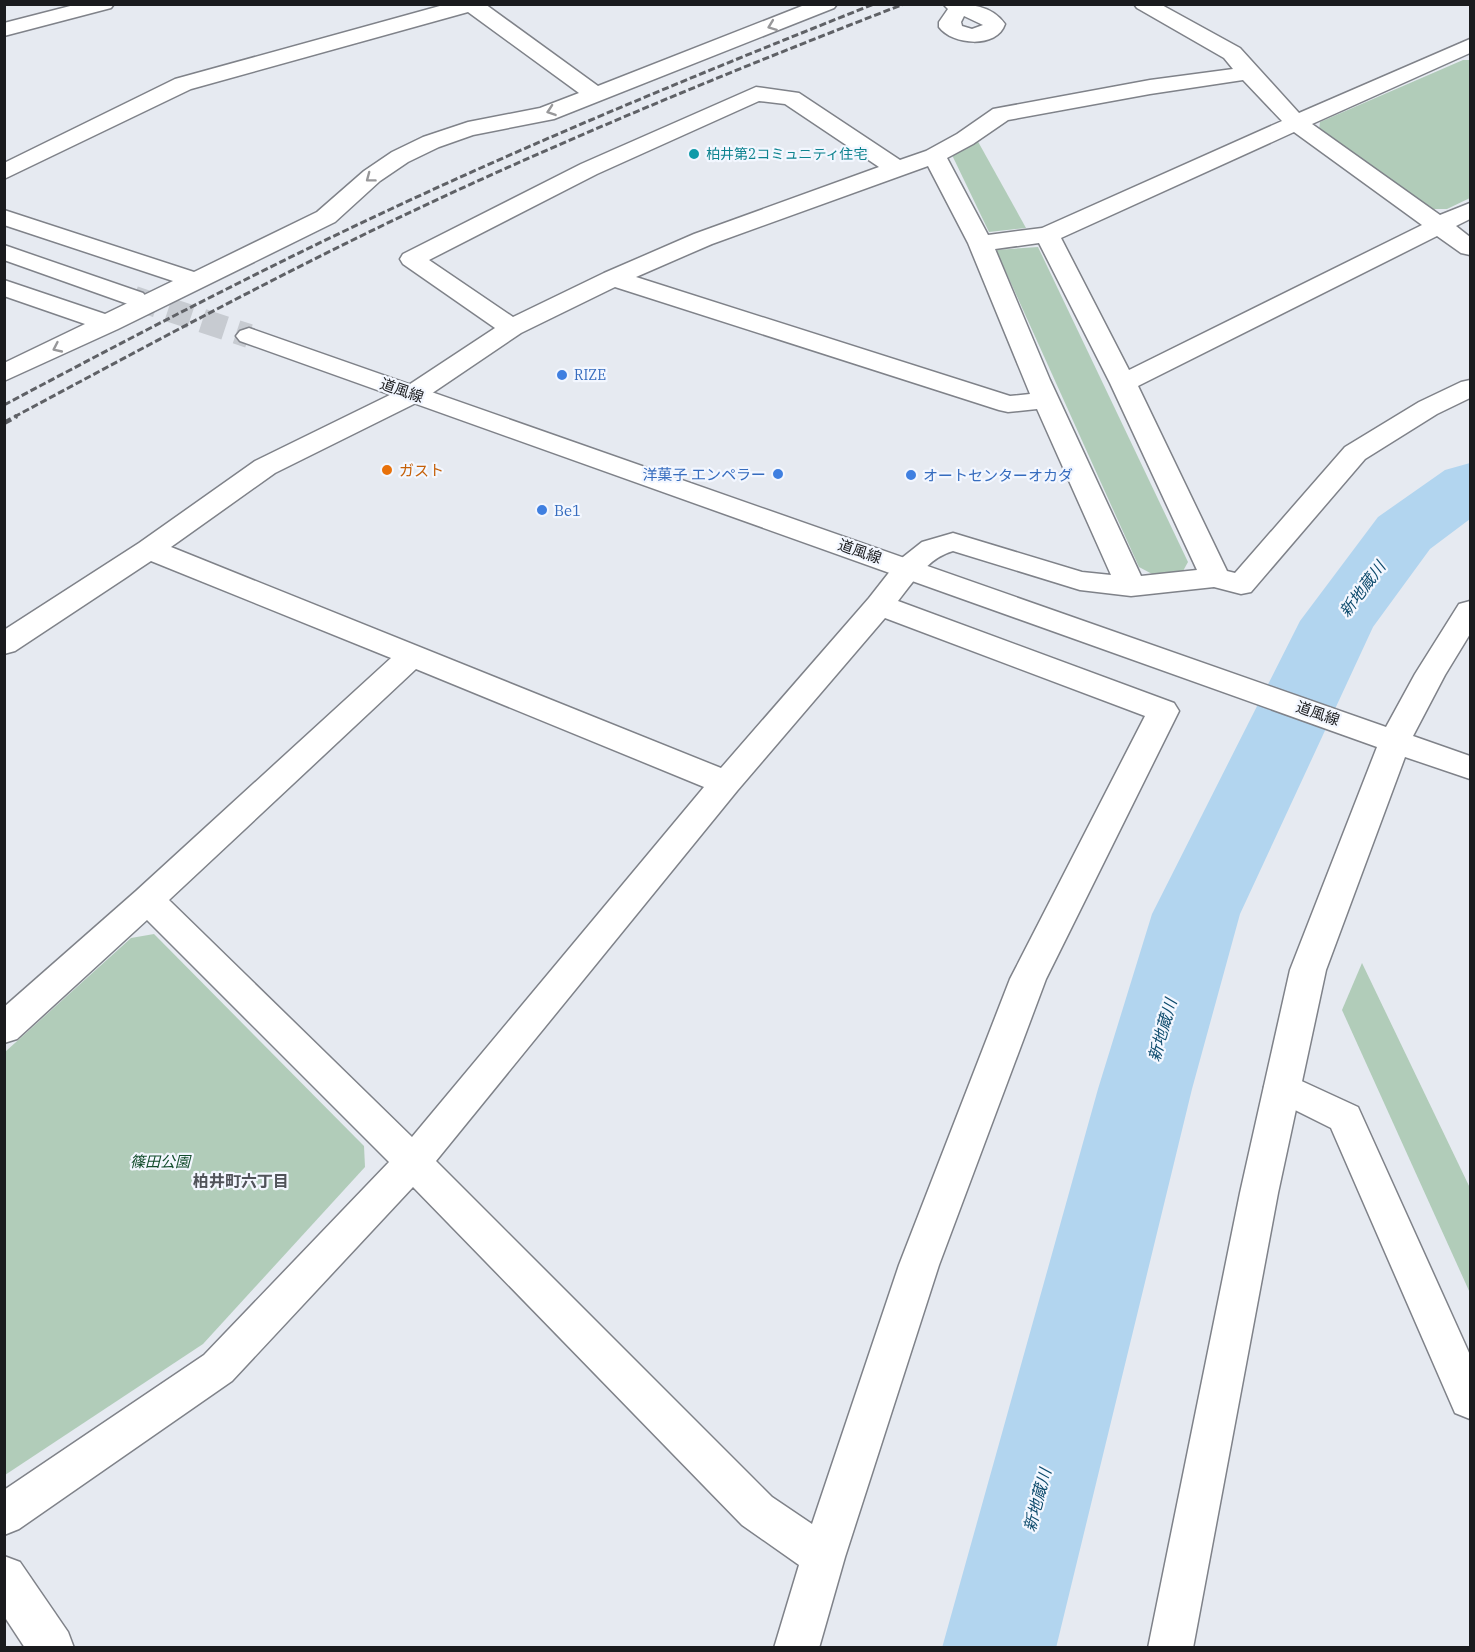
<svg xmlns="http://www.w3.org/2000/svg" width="1475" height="1652" font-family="'IBM Plex Serif','Noto Sans JP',serif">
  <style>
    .green { fill: #b1ccb9 }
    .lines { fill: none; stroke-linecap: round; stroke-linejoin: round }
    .river { fill: #b2d5ef; fill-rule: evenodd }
    .tertiary-tunnel { stroke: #c7cbd1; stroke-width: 24; stroke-dasharray: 24 12; stroke-linecap: butt }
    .minor-casing { stroke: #7f8289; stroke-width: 3 }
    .tertiary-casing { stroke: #7f8289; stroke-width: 3 }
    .minor { fill: #fff; fill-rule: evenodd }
    .tertiary { fill: #fff; fill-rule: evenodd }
    .rail-far1 { stroke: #5f6166; stroke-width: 3; stroke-dasharray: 7 3; stroke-linecap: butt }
    .rail { stroke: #5f6166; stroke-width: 4.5; stroke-dasharray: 8 4.5; stroke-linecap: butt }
    .oneway { stroke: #98989a }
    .culture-dot { fill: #0f9aa8; stroke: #f3f7ff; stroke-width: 2 }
    .shop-dot { fill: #3f7fe0; stroke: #f3f7ff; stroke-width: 2 }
    .food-dot { fill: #e8710a; stroke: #f3f7ff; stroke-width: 2 }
    .labels { text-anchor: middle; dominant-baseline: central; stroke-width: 4.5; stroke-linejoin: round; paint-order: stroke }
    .far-culture-label { font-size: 14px; fill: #0d838f; stroke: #f3f7ff; text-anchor: start }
    .far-shop-label { font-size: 14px; fill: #366cbe; stroke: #f3f7ff; text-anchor: start }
    .street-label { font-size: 15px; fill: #1a1b1e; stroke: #f3f7ff }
    .food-label { font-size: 15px; fill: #c56008; stroke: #f3f7ff; text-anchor: start }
    .shop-label { font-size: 15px; fill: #366cbe; stroke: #f3f7ff; text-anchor: start }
    .park-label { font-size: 15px; font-style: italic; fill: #124c2c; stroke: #f3f7ff }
    .water-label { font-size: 16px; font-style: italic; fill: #0f4c6e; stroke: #f3f7ff }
    .neighbourhood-label { font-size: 16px; font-weight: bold; fill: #505359; stroke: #f3f7ff }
  </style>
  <rect width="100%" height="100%" fill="#e6eaf1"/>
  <g class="green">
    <path d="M1463,60H1470V198L1447,209H1431L1319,130L1320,122Z"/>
    <path d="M976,138L1026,228L989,232L952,155Z"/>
    <path d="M1038,247L1188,562L1183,571L1154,575L1139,567L996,250Z"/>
    <path d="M154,934L364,1146L365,1167L203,1344L5,1475V1052L131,938Z"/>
    <path d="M1362,963L1470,1188V1293L1342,1010Z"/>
  </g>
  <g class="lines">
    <path class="river" d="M1470,463V519L1430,549L1373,627L1240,914L1192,1089L1056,1648H942L1098,1089L1152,914L1300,621L1378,517L1445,470Z"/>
    <path class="tertiary-tunnel" d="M134,298L249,336"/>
    <defs>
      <g id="minor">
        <path d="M78,4H114L111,8L4,36V23Z"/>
        <path d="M447,4H485L598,86L807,4H837L834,8L554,119L473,135L439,147L408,162L380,181L335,222L118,329L4,381V363L85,324L4,296V280L105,314L173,281L4,225V210L194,272L317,212L364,171L392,152L423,137L468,122L540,108L579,93L468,12L191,89L4,179V163L175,79Z"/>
        <path d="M943,4C965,4 990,3 1005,24C997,49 952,45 939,27V22L948,9ZM964,16L983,25L972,29L962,26L961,22Z"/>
        <path d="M1134,4H1160L1240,48L1299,113L1470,39V53L1312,124L1440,215L1470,203V219L1456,226L1470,237V255L1461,253L1437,236L1138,386L1227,571L1235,573L1345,447L1419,402L1461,382L1470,380V398L1437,414L1365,459L1251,592L1241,594L1214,587L1131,596L1080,590L953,551C928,558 913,582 898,601L1174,703L1179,711L1046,979L939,1265L845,1557L819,1648H774L799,1565L742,1525L413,1187L232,1381L19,1529L4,1535V1490L204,1355L389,1162L147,920L17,1039L4,1043V1007L136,891L391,658L151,561L15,651L4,654V630L139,543L255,461L404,388L495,328L403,264L400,259L403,254L581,164L756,87L799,93L900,160L926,151L957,134L993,109L1150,80L1233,69L1224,58L1137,8ZM1243,80L1282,121L1042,228L988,235L947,158L973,144L1008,120L1150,94ZM759,101L785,104L879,167L694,234L604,273L513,317L429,260L597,174ZM1294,132L1422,225L1129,370L1061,238ZM928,166L968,243L1030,394L1010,396L636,277L712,244ZM1039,243L1110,383L1197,570L1141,576L1050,380L995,249ZM615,287L999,410L1008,412L1037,409L1111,575L1082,572L953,533L922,542L898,561L869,598L721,768L171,547L275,473L422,400L521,333ZM885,618L1145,716L1010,979L899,1265L812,1524L772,1497L436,1161L737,791ZM416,669L704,787L412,1137L169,900Z"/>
        <path d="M1282,1072L1358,1107L1470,1355V1419L1455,1413L1331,1128L1269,1097L1264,1087L1269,1077Z"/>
        <path d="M4,1556L20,1562L68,1632L74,1648H25L4,1616Z"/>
      </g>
      <g id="tertiary">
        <path d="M4,245L143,293L147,298L143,303L134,306L125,303L4,260Z"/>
        <path d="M249,328L1386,727L1415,674L1459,604L1470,601V634L1445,675L1413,736L1470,756V779L1405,757L1326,970L1278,1193L1193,1648H1148L1240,1193L1290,970L1377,747L240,341L236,336L240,331Z"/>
      </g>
    </defs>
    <use href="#minor" class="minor-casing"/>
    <use href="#tertiary" class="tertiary-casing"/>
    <use href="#minor" class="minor"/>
    <use href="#tertiary" class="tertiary"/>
    <g class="rail-far1">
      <path d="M4,405C132,337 260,270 391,209C549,135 711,69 874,4"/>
      <path d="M14,417C160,339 307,259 458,190C604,123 754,62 904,4"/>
    </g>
    <path class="rail" d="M4,423L17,416"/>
  </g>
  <defs><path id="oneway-chevron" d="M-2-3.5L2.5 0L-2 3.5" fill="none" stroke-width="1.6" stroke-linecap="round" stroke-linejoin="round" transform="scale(1.5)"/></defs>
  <g class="oneway">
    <use href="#oneway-chevron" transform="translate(772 26) rotate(159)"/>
    <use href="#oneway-chevron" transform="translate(551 111) rotate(161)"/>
    <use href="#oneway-chevron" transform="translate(370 178) rotate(143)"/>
    <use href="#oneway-chevron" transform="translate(57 348) rotate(155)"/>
  </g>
  <circle class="culture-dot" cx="694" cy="154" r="6"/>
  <g class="shop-dot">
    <circle cx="562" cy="375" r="6"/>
    <circle cx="778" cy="474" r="6"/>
    <circle cx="911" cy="475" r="6"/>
    <circle cx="542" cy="510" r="6"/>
  </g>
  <circle class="food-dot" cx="387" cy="470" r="6"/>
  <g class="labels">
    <g class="far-culture-label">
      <text x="706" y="154">柏井第2コミュニティ住宅</text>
    </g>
    <g class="far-shop-label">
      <text x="574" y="375">RIZE</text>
    </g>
    <g class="street-label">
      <text transform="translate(402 390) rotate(19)">道風線</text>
      <text transform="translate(860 551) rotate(19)">道風線</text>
      <text transform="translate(1318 713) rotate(19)">道風線</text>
    </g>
    <g class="food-label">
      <text x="399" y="470">ガスト</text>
    </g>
    <g class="shop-label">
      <text x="766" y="474" text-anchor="end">洋菓子 エンペラー</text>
      <text x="923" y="475">オートセンターオカダ</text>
      <text x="554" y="510">Be1</text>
    </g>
    <g class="park-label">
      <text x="160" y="1161">篠田公園</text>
    </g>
    <g class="water-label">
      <text transform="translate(1362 589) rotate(-53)">新地蔵川</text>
      <text transform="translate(1162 1030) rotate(-74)">新地蔵川</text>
      <text transform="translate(1037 1500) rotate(-75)">新地蔵川</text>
    </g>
    <g class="neighbourhood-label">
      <text x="241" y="1181">柏井町六丁目</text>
    </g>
  </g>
  <rect width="1475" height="1652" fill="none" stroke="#1a1b1e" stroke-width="12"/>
</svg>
